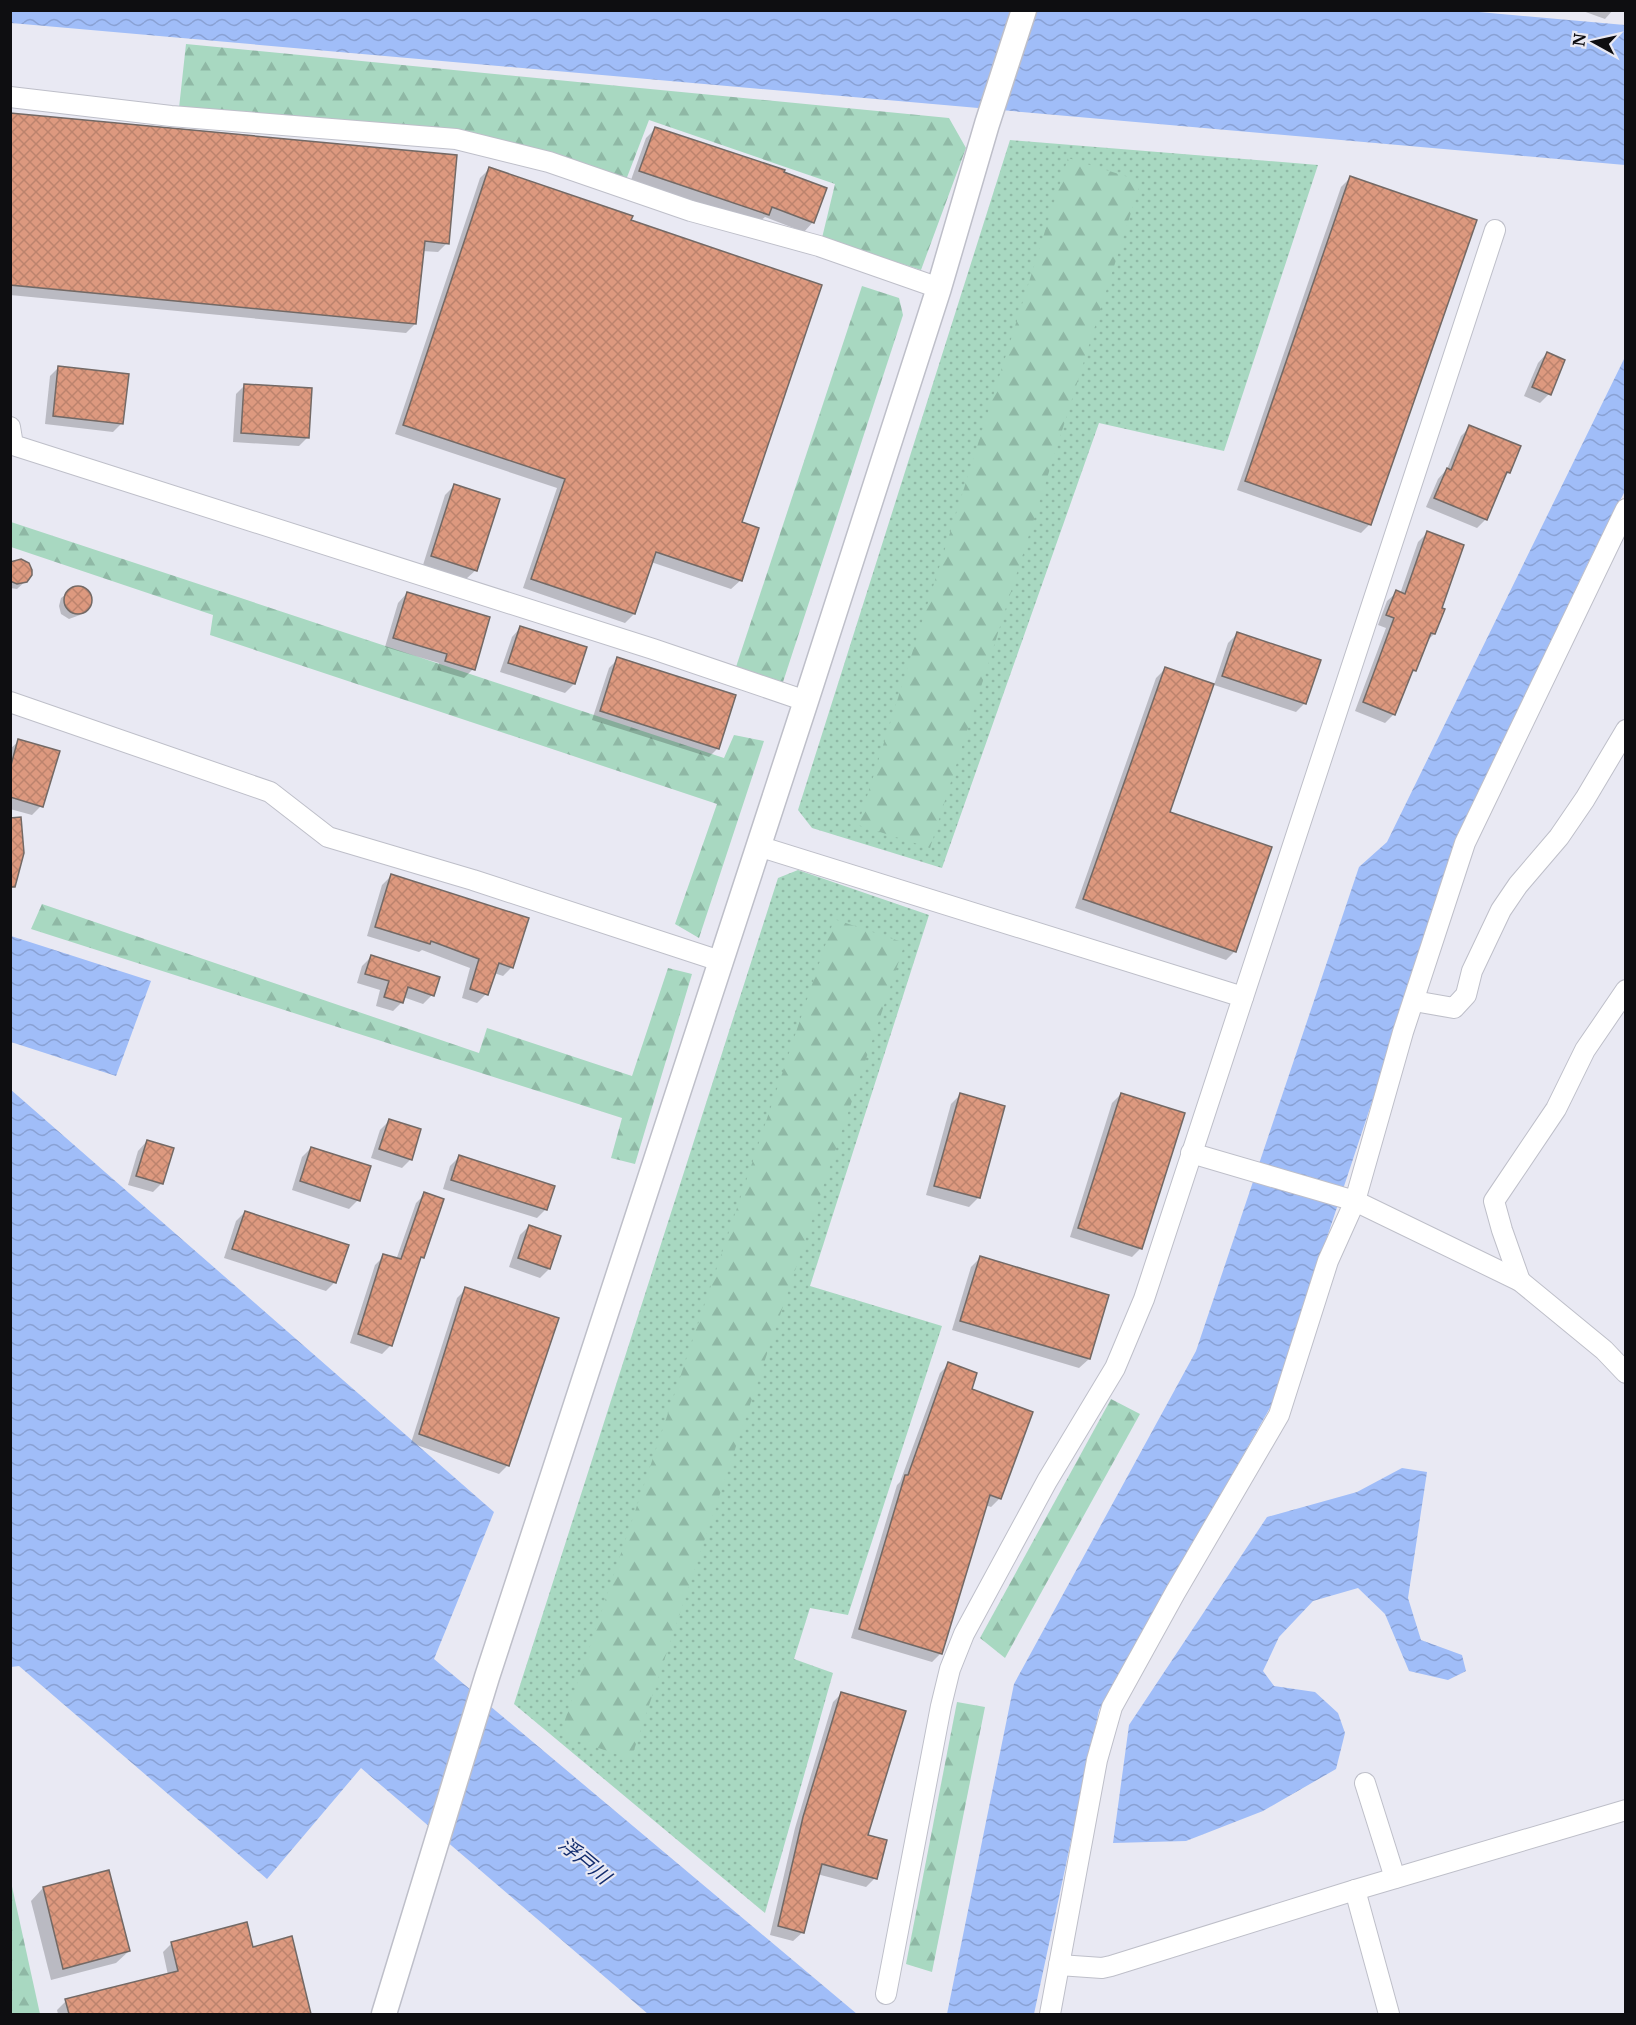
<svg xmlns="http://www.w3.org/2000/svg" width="1636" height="2025" font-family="Merriweather,'Noto Sans JP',serif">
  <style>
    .green { fill: url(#green-dots) }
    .forest { fill: url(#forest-firs) }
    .water { fill: url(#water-waves) }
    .shadow { fill: #0003 }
    .building { fill: url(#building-cross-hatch); stroke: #736965; stroke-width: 1.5 }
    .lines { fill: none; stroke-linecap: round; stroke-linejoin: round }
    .minor-casing { stroke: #bebfc9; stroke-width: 22 }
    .tertiary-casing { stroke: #bebfc9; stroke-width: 27 }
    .minor { stroke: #fff; stroke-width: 20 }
    .tertiary { stroke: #fff; stroke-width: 24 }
    .labels { text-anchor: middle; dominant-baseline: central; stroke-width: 4.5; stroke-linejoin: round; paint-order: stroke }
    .water-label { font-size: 20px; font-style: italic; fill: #122c6e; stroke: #e9e9f3 }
  </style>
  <defs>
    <pattern id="green-dots" width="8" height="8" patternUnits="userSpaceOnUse" patternTransform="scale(1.5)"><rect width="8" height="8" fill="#a8d8c1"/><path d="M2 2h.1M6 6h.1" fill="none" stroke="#8fb8a5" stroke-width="1.8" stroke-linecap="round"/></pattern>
    <pattern id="forest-firs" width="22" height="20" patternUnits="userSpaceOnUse" patternTransform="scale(1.5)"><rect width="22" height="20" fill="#a8d8c1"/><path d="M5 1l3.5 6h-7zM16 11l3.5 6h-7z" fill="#8fb8a5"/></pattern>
    <pattern id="water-waves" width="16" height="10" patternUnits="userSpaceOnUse" patternTransform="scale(1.5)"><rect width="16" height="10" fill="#a0bdf8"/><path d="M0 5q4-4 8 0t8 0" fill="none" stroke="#89a1d4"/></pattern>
    <pattern id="building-cross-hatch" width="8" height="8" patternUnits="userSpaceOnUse" patternTransform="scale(1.5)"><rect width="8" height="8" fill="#dd997f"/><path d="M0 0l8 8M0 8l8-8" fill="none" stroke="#bc836d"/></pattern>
  </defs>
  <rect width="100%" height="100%" fill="#e9e9f3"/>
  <g class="green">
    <path d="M1010,140L1318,165L1224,451L1099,423L942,868L812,828L798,810Z"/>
    <path d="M798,870L929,915L810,1286L942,1326L848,1615L810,1608L794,1659L833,1673L765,1913L514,1704L778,878Z"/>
  </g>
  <g class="forest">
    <path d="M186,44L949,118L966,148L921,270L822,238L835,184L649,120L626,180L552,155L179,108Z"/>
    <path d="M1068,158L1141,181L930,848L858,825Z"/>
    <path d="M862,286L899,298L903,315L783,682L736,667Z"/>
    <path d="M11,522L724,758L734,735L764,741L699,938L675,924L717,804L210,635L213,615L11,547Z"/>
    <path d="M42,904L479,1053L487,1028L632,1076L668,968L692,974L635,1164L611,1158L622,1118L31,929Z"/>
    <path d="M834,919L905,943L631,1759L560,1735Z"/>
    <path d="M1111,1399L1140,1414L1005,1658L980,1638Z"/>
    <path d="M957,1702L985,1707L932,1972L906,1964Z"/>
    <path d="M11,1882L40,2014H11Z"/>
  </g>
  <g class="water">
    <path d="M1457,10L1625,25V165L11,23L10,11Z"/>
    <path d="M1625,357V491L1588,563L1462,831L1271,1406L1099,1710L1034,2014H947L1014,1684L1196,1351L1359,867L1387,842Z"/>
    <path d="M11,936L151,981L116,1076L11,1042Z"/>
    <path d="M10,1089L494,1512L434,1659L857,2014H648L361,1768L267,1879L19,1666L11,1667Z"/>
    <path d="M1402,1468L1427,1472L1408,1598L1421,1640L1462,1655L1466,1671L1448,1680L1409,1671L1385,1614L1358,1588L1313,1601L1279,1637L1263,1671L1274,1686L1315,1692L1338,1713L1345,1733L1336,1769L1263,1811L1186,1841L1113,1843L1129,1725L1267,1517L1357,1492Z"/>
  </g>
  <g class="shadow">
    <path d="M1580,10H1613L1605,19Z"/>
    <path d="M10,114L447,243L438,252L422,251L415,324L406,333L10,295Z"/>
    <path d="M655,129L813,222L804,232L765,217L758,223L631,180L646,138Z"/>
    <path d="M489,169L629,221L741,580L731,589L651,562L634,614L625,623L523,588L557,488L395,434L480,178Z"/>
    <path d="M1350,178L1370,524L1361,533L1237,490L1341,187Z"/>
    <path d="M1547,353L1549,394L1540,403L1524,396L1538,363Z"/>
    <path d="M59,367L122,423L113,432L45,424L50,376Z"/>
    <path d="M245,385L308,437L299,446L233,442L236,394Z"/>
    <path d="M1470,427L1509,472L1502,479L1486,519L1477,528L1426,507L1438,479L1447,469L1461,436Z"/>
    <path d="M454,486L476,570L466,579L423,565L445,495Z"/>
    <path d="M1427,533L1440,609L1434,634L1427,641L1415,670L1409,676L1394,714L1385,723L1355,711L1386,628L1378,625L1387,601L1397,592L1400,594L1418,542Z"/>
    <path d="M10,566L29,578L17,589L10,588Z"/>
    <path d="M75,588L86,590L90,601L80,615L69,619L61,614L59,606L61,598Z"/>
    <path d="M407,593L473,669L464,678L437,670L439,663L385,647L398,603Z"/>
    <path d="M521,627L585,648L574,684L565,693L500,672L512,637Z"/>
    <path d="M1237,634L1305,703L1296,712L1214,685L1228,643Z"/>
    <path d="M618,659L718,748L709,757L592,720L609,668Z"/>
    <path d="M1165,669L1168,813L1235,951L1226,960L1075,908L1156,678Z"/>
    <path d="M19,741L41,806L32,815L10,809V749Z"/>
    <path d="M391,876L512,967L503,976L494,973L486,994L477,1003L462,998L470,968L422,950L419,952L367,936L382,885Z"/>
    <path d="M372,956L432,995L423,1004L403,997L402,1002L393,1011L376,1006L380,990L357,983L362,966Z"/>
    <path d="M1121,1094L1141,1248L1132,1257L1070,1237L1112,1103Z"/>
    <path d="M960,1095L1003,1107L978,1198L969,1207L926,1195L951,1104Z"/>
    <path d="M389,1121L411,1159L402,1168L371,1158L380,1130Z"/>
    <path d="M147,1141L162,1183L153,1192L128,1185L138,1151Z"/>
    <path d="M311,1148L358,1200L349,1209L292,1190L302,1157Z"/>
    <path d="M459,1157L546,1209L537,1218L443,1189L450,1166Z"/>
    <path d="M425,1194L422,1257L418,1261L391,1345L382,1354L350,1343L375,1265L384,1256L396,1260L416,1203Z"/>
    <path d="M245,1212L335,1282L326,1291L224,1258L236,1221Z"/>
    <path d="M529,1226L549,1269L540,1278L509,1267L520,1235Z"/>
    <path d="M980,1258L1107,1296L1089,1359L1079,1368L952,1330L971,1267Z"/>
    <path d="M466,1289L508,1465L499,1474L411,1443L457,1298Z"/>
    <path d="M949,1364L970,1390L1000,1498L991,1507L985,1505L941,1653L932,1662L851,1638L897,1485L900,1482L940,1373Z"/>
    <path d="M842,1693L866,1837L875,1878L866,1887L817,1874L803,1932L793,1941L770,1935L795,1828L833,1702Z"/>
    <path d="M108,1872L129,1951L116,1963L51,1980L31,1901L43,1888Z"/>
    <path d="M291,1938L310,2014H58L57,2010L66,2001L168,1975L163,1952L172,1943L252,1948Z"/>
  </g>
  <g class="building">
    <path d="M10,113L457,155L449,244L425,241L416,324L10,285Z"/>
    <path d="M655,127L785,170L784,172L827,188L814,223L772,207L769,215L639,171Z"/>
    <path d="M489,167L633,216L631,220L822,285L742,522L759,528L742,581L656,552L635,614L531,579L565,479L403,425Z"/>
    <path d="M1350,176L1477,220L1371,525L1245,481Z"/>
    <path d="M1547,352L1565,360L1551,395L1532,387Z"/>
    <path d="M58,366L129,374L123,424L53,416Z"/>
    <path d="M244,384L312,388L309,438L241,433Z"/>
    <path d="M1469,425L1521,446L1510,473L1507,472L1487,520L1434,498L1447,468L1451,470Z"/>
    <path d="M454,484L500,499L477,571L431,556Z"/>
    <path d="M1427,531L1464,545L1442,608L1445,609L1435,634L1431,633L1416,671L1413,670L1395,715L1363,702L1394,618L1386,615L1396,590L1405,594Z"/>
    <path d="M21,559L29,563L32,570V575L27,582L17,584L10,581V562Z"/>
    <circle cx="78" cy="600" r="14"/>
    <path d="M407,592L490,617L475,670L445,661L447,654L393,638Z"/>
    <path d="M520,626L587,647L575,684L508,663Z"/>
    <path d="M1237,632L1321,660L1306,704L1222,676Z"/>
    <path d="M617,657L736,695L719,749L600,711Z"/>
    <path d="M1165,667L1214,684L1170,812L1272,847L1236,952L1083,899Z"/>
    <path d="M18,739L60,751L43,807L10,797V769Z"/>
    <path d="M21,817L24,853L15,887H10V818Z"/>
    <path d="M391,874L529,918L513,968L499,963L488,995L470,989L479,959L431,941L430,944L375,927Z"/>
    <path d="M371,955L440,977L434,996L408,987L403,1003L384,997L389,981L365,974Z"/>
    <path d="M960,1093L1005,1106L980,1198L934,1186Z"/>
    <path d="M1121,1093L1185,1113L1142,1249L1078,1228Z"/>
    <path d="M389,1119L421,1129L412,1160L379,1149Z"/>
    <path d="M147,1140L174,1148L163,1184L136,1176Z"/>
    <path d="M311,1147L371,1166L360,1201L300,1181Z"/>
    <path d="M459,1155L555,1186L547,1210L451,1180Z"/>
    <path d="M424,1192L444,1199L424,1258L421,1257L392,1346L358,1334L383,1254L401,1259Z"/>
    <path d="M245,1211L349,1245L336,1283L232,1249Z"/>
    <path d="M529,1225L561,1236L550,1269L518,1258Z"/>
    <path d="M980,1256L1109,1295L1090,1359L960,1321Z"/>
    <path d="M465,1287L559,1318L509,1466L419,1434Z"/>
    <path d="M948,1362L977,1373L972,1389L1033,1412L1001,1499L990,1495L942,1654L859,1629L905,1475H908Z"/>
    <path d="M841,1692L906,1711L868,1835L887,1840L877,1879L822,1864L804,1933L778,1926L803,1817Z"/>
    <path d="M109,1870L130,1951L63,1969L43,1887Z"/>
    <path d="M247,1922L253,1947L292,1936L311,2014H69L65,1999L178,1971L171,1942Z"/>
  </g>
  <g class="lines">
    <defs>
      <g id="minor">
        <path d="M10,97L171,116L456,139L549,162L691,211L819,246L939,288"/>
        <path d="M10,427L13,445L653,649L806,701"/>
        <path d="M10,702L270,792L328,837L473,880L720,961"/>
        <path d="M758,846L1243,997"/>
        <path d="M1414,1001L1454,1008L1466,995L1472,971L1501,910L1518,885L1559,837L1585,799L1626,730"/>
        <path d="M1191,1153L1355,1201L1520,1281L1604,1350L1626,1373"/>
        <path d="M1520,1281L1502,1230L1494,1201L1556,1109L1585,1050L1626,990"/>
        <path d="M1365,1783L1395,1878"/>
        <path d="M1355,1890L1389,2014"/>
        <path d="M1059,1965L1102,1968L1111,1966L1355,1890L1626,1810"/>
        <path d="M886,1994L941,1706L950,1669L964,1634L1047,1481L1115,1368L1144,1299L1495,230"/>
        <path d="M1050,2014L1097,1760L1112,1707L1175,1593L1279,1415L1328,1261L1355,1201L1403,1032L1465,843L1626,509"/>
      </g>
      <path id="tertiary" d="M384,2014L487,1677L806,701L939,288L987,124L1024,10"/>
    </defs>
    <use href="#minor" class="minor-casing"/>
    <use href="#tertiary" class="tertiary-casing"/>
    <use href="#minor" class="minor"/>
    <use href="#tertiary" class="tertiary"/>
  </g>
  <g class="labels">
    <g class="water-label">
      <text transform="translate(585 1860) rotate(40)">浮戸川</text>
    </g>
  </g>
  <rect width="1636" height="2025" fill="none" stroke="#0e0e11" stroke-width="24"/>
  <g transform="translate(1594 42) rotate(278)" stroke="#e9e9f3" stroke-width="4.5" paint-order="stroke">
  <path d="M0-4.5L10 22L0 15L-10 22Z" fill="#0e0e11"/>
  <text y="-9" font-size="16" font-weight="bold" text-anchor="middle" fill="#0e0e11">N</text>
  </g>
</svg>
